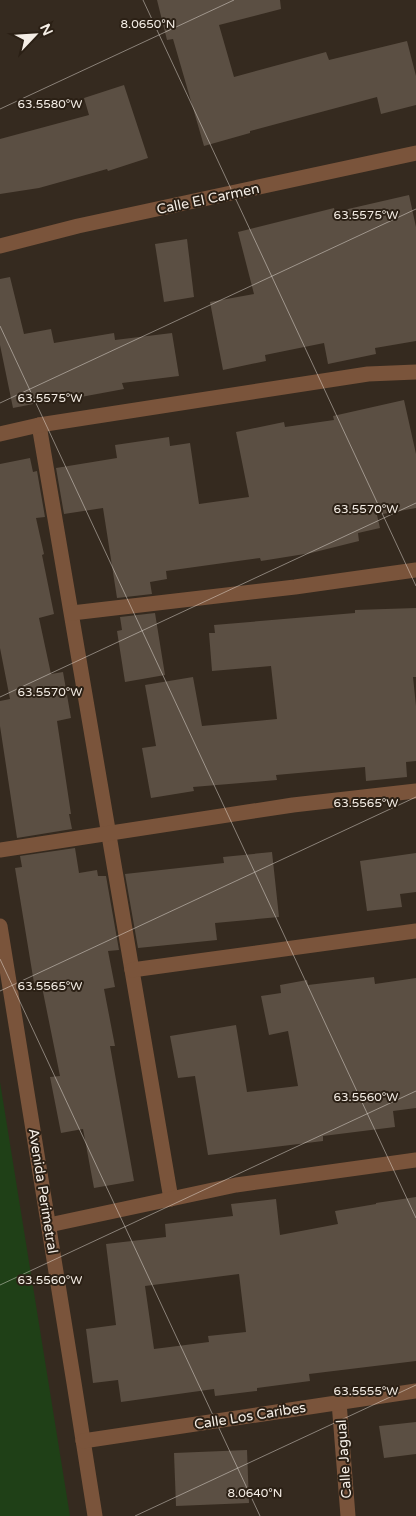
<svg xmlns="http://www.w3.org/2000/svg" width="416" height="1516" font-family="'Varela Round',sans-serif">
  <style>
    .green { fill: #1f4017 }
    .building { fill: #5b4f43; fill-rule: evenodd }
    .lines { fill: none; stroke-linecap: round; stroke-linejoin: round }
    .minor { stroke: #7a543b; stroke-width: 15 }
    .ticks { fill: none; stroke: #f5eee6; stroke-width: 1; stroke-opacity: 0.45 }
    .labels { text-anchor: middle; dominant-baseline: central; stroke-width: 4; stroke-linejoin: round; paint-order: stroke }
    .street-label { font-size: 14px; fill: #f5eee6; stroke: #2b2015 }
    .ticks-label { font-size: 12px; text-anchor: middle; fill: #f5eee6; stroke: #2b2015; stroke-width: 4; stroke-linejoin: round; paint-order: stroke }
  </style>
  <rect width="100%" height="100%" fill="#352a1f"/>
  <path class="green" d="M0,1082L70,1516H0Z"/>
  <g class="building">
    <path d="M157,0H280L281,9L219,25L234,77L326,52L329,60L407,41L416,76V105L381,114L377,97L250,131V133L204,146L173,39L167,40Z"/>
    <path d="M124,85L148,158L108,171L107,169L39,188L0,194V139L89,115L84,98Z"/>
    <path d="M409,195L416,227V341L375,348L376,354L328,364L324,343L265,355L266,361L223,370L210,302L254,294L238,232L334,208L335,212Z"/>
    <path d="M187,239L194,297L164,302L155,244Z"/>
    <path d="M10,277L24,334L51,329L54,343L114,333L115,340L172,333L179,376L122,383L124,389L70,399L69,397L13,408L0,345V279Z"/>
    <path d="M404,400L416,454V508L377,515L380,528L358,533L359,541L311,553L261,561L260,558L166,571L167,579L150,582L152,594L117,598L103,508L64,514L56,468L117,458L115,445L169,437L170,446L190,443L199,504L249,497L236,432L284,422L285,427L334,420L333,416Z"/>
    <path d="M30,458L33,472L37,471L45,517L36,518L44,554L42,555L54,614L39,618L51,674L63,672L71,718L57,721L71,814H69L72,829L17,838L0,726V701L10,699L0,648V464Z"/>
    <path d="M416,608V677H413L416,706V761L406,762L407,777L366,781L365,767L276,775L277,780L193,787L194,791L151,798L142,748L156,746L145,685L193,677L202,726L277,719L271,666L212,671L209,633H215L214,625L355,613V610Z"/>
    <path d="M155,613L165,675L125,682L117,631L122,630L120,617Z"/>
    <path d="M75,848L79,873L97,870L98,876H106L119,950L108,951L115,987L104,989L115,1046H110L134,1181L94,1188L83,1129L61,1133L50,1077L60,1076L41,982L34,983L15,868L22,867L20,856Z"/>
    <path d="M272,852L279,917L215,923L217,940L138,948L125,874L224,863L223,857Z"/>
    <path d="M416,853V892L400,894L402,907L367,911L360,861Z"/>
    <path d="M374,977L375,984L416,978V1108L393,1111L395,1127L323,1136V1141L208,1155L195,1076L178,1078L170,1036L236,1025L247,1092L298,1086L288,1031L269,1035L261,996L281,993L280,985L307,980L308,985Z"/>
    <path d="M416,1197V1361L309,1374L310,1381L257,1388V1391L215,1396L214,1389L121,1402L118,1380L93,1383L86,1329L116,1325L106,1244L166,1237L165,1224L233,1216L231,1204L276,1199L280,1235L338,1224L335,1211L376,1204V1203ZM239,1274L246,1332L208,1336L209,1342L154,1349L145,1286Z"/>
    <path d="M416,1422V1454L384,1458L379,1426Z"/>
    <path d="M247,1450L249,1503L176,1506L174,1453Z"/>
  </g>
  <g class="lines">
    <g class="minor">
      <path d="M0,246L78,226L416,153"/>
      <path d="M39,425L171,1199"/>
      <path d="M0,434L39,425L368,374L416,372"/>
      <path d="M72,613L295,587L416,570"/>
      <path d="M0,850L293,805L416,791"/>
      <path d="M0,926L74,1383L95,1516"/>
      <path d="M132,970L416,931"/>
      <path d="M49,1225L236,1185L416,1160"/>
      <path d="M339,1402L348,1516"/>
      <path d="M83,1441L416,1391"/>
    </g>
  </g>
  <path class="ticks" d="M143,0L416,586M0,109L234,0M0,326L416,1218M0,403L416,209M0,697L416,503M0,959L260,1516M0,991L416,797M0,1285L416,1091M135,1516L416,1385"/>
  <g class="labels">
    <g class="street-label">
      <text transform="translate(208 199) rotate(-12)">Calle El Carmen</text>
      <text transform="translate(43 1191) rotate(81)">Avenida Perimetral</text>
      <text transform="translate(250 1416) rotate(-9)">Calle Los Caribes</text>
      <text transform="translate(344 1459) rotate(-94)">Calle Jagual</text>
    </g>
  </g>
  <g class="ticks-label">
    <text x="148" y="28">8.0650°N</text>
    <text x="50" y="108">63.5580°W</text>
    <text x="366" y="219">63.5575°W</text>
    <text x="50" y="402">63.5575°W</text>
    <text x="366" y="513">63.5570°W</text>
    <text x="50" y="696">63.5570°W</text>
    <text x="366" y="807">63.5565°W</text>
    <text x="50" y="990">63.5565°W</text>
    <text x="366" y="1101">63.5560°W</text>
    <text x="50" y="1284">63.5560°W</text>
    <text x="366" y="1395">63.5555°W</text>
    <text x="255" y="1497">8.0640°N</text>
  </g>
  <g transform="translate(35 35) rotate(65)" stroke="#2b2015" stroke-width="4" paint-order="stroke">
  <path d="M0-4L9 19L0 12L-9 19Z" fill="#f5eee6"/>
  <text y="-8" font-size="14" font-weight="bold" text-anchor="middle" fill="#f5eee6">N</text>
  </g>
</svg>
